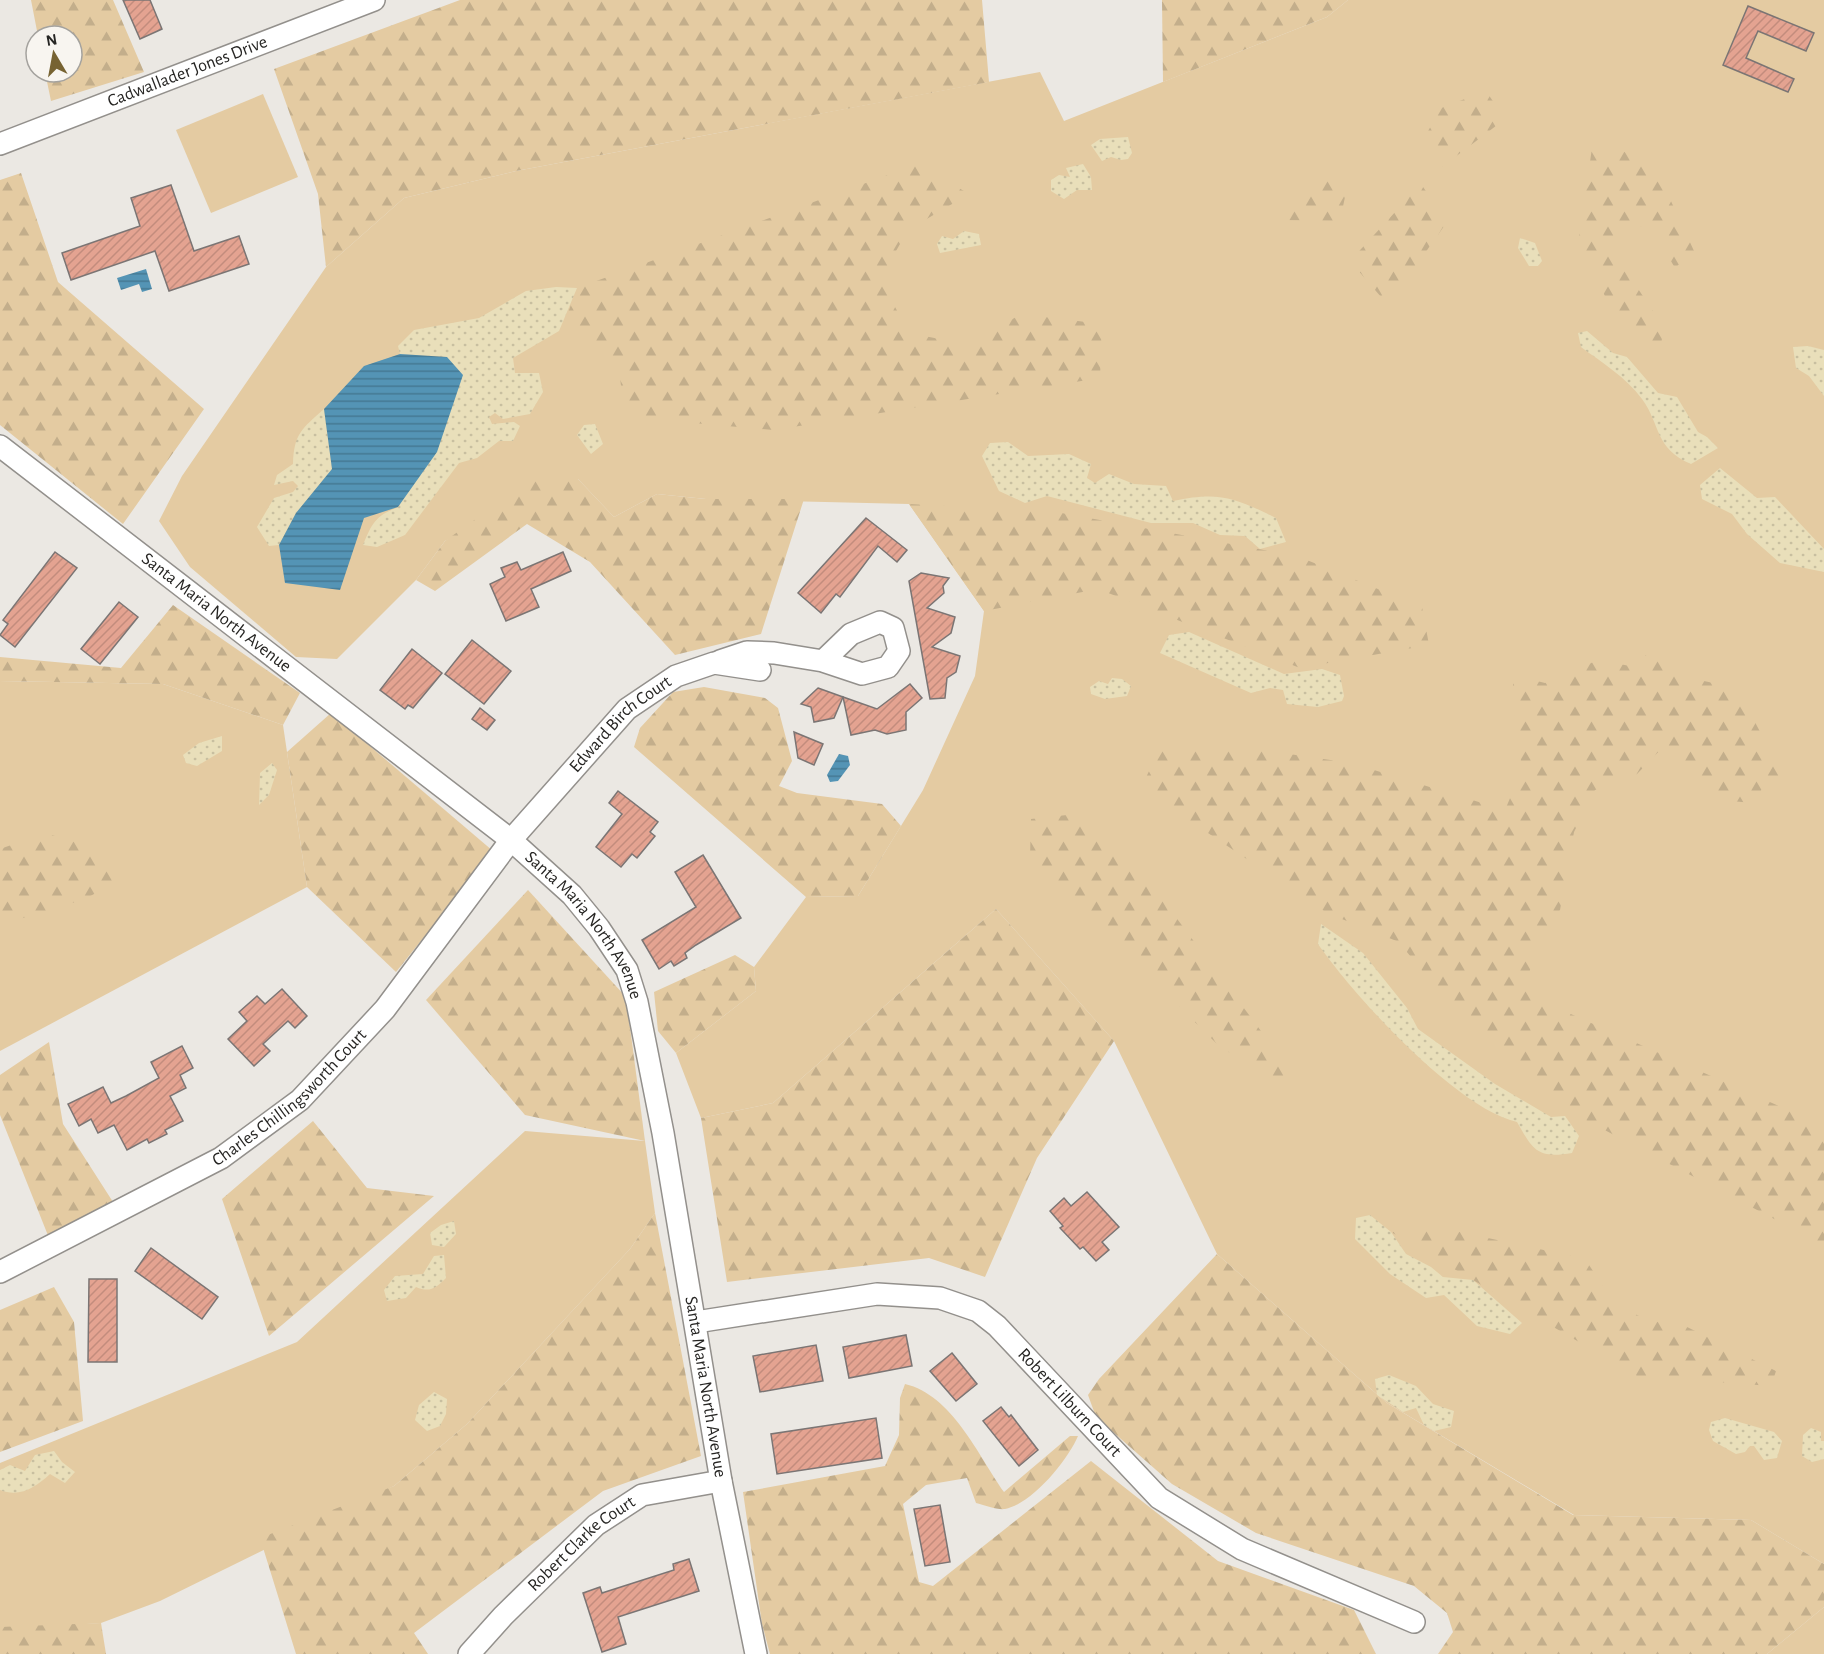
<svg xmlns="http://www.w3.org/2000/svg" width="1824" height="1654" font-family="'Alegreya Sans',sans-serif">
  <style>
    .green { fill: #e4cba2 }
    .forest { fill: url(#forest-firs) }
    .sand { fill: url(#sand-dots) }
    .water { fill: url(#water-rules) }
    .building { fill: url(#building-hatch); stroke: #7b7574; stroke-width: 1.5 }
    .lines { fill: none; stroke-linecap: round; stroke-linejoin: round }
    .minor-casing { stroke: #93908c; stroke-width: 24 }
    .minor { stroke: #fff; stroke-width: 21 }
    .labels { text-anchor: middle; dominant-baseline: central; stroke-width: 6; stroke-linejoin: round; paint-order: stroke }
    .street-label { font-size: 18px; fill: #262523; stroke: #f8f5f0 }
  </style>
  <defs>
    <pattern id="forest-firs" width="22" height="20" patternUnits="userSpaceOnUse" patternTransform="scale(1.5)"><rect width="22" height="20" fill="#e4cba2"/><path d="M5 1l3.5 6h-7zM16 11l3.5 6h-7z" fill="#c3ae8b"/></pattern>
    <pattern id="sand-dots" width="8" height="8" patternUnits="userSpaceOnUse" patternTransform="scale(1.5)"><rect width="8" height="8" fill="#e9dfba"/><path d="M2 2h.1M6 6h.1" fill="none" stroke="#c8bfa0" stroke-width="1.8" stroke-linecap="round"/></pattern>
    <pattern id="water-rules" width="6" height="5" patternUnits="userSpaceOnUse" patternTransform="scale(1.5)"><rect width="6" height="5" fill="#5494b5"/><path d="M0 2.5h6" fill="none" stroke="#457993"/></pattern>
    <pattern id="building-hatch" width="6" height="6" patternUnits="userSpaceOnUse" patternTransform="scale(1.5)"><rect width="6" height="6" fill="#e4a391"/><path d="M-1 1l2-2M0 6l6-6M5 7l2-2" fill="none" stroke="#c38c7d"/></pattern>
  </defs>
  <rect width="100%" height="100%" fill="#ebe8e3"/>
  <g class="green">
    <path d="M1348,0H1824V1564L1751,1520L1574,1515L1387,1403L1217,1254L1114,1041L996,909L773,1103L701,1118L676,1053L756,991L754,967L806,897L858,896L923,790L975,676L984,611L909,504L706,499L657,494L614,517L578,479L445,541L416,580L337,659L296,657L190,567L159,521L182,476L326,267L404,198L516,171L1040,72L1064,121L1327,17Z"/>
    <path d="M263,94L298,177L211,213L176,130Z"/>
    <path d="M0,681L163,684L283,725L307,887L0,1051Z"/>
    <path d="M525,1131L645,1141L655,1213L630,1249L467,1424L394,1486L160,1601L101,1623L0,1630V1463L297,1342Z"/>
    <path d="M1824,1607V1654H1767Z"/>
  </g>
  <g class="forest">
    <path d="M31,0H113L144,72L51,101L45,72H72V36H38Z"/>
    <path d="M460,0H982L989,82L516,171L404,198L326,267L318,194L274,69Z"/>
    <path d="M1162,0H1348L1327,17L1163,82Z"/>
    <path d="M1486,91L1505,119L1438,170L1422,142L1441,108Z"/>
    <path d="M1592,148L1620,149L1658,173L1694,251L1675,268L1650,225L1626,229L1616,256L1663,326L1660,360L1608,303L1579,238Z"/>
    <path d="M918,164L969,194L908,230L880,279L909,333L970,345L1021,314L1102,324L1100,378L774,430L625,417L618,362L564,324L577,288Z"/>
    <path d="M21,173L58,282L204,409L123,524L0,425V180Z"/>
    <path d="M1318,174L1346,192L1340,221L1281,220Z"/>
    <path d="M1421,184L1447,222L1388,305L1350,261Z"/>
    <path d="M533,478L578,479L614,517L657,494L706,499H804L761,634L675,655L590,562L527,524L435,591L416,580L445,541Z"/>
    <path d="M909,504L1056,512L1297,556L1422,607L1429,645L1300,668L1098,589L984,611Z"/>
    <path d="M173,605L300,693L283,725L163,684L0,681V657L121,668Z"/>
    <path d="M1655,649L1685,677L1737,688L1777,764L1779,776L1762,789L1753,803L1731,801L1695,784L1666,744L1637,774L1595,790L1574,832L1560,910L1539,937L1527,981L1564,1011L1824,1126V1245L1576,1115L1461,1020L1399,942L1327,913L1141,788L1160,748L1235,746L1351,763L1505,810L1522,770L1513,704V675L1545,683L1598,660L1630,666Z"/>
    <path d="M704,687L765,698L778,708L792,761L779,786L797,793L882,804L901,826L858,896L806,897L634,747L640,728L673,692Z"/>
    <path d="M331,713L493,851L396,972L307,887L287,752Z"/>
    <path d="M1067,815L1142,872L1285,1063V1091L1217,1044L1030,858L1031,819Z"/>
    <path d="M45,833L92,847L121,879L85,899L0,925V849Z"/>
    <path d="M528,890L626,997L645,1141L525,1115L426,1000Z"/>
    <path d="M996,909L1114,1041L1037,1158L985,1277L929,1258L727,1282L701,1118L773,1103Z"/>
    <path d="M735,955L754,967L756,991L676,1053L658,1031L654,992Z"/>
    <path d="M49,1042L63,1124L113,1202L49,1238L0,1115V1075Z"/>
    <path d="M313,1121L367,1188L434,1196L269,1336L222,1199Z"/>
    <path d="M655,1213L701,1456L603,1491L414,1633L428,1654H296L260,1538L394,1486L467,1424L630,1249Z"/>
    <path d="M1437,1227L1585,1259L1615,1304L1649,1321L1681,1324L1776,1371L1771,1386L1637,1376L1391,1232Z"/>
    <path d="M1217,1254L1387,1403L1573,1515L1751,1520L1824,1564V1607L1767,1654H1438L1453,1632L1447,1613L1414,1586L1256,1533L1172,1484L1096,1417L1088,1395L1099,1379Z"/>
    <path d="M54,1287L74,1322L83,1421L0,1452V1310Z"/>
    <path d="M905,1384C952,1395 978,1455 1004,1492L1070,1436H1078C1068,1460 1032,1504 1005,1509C997,1510 984,1505 976,1503L967,1478L926,1485L903,1504L919,1582L933,1586L1091,1461L1218,1561L1354,1610L1376,1654H770L762,1624L743,1492L885,1466L899,1435L900,1398Z"/>
    <path d="M101,1623L106,1654H0V1627Z"/>
  </g>
  <g class="sand">
    <path d="M1128,137L1132,153L1128,159L1121,160L1111,157L1102,161L1091,145L1100,139Z"/>
    <path d="M1083,164L1091,177L1092,190H1077L1064,199L1051,191V180L1059,175L1070,177L1066,168Z"/>
    <path d="M964,231L979,234L981,245L940,253L937,244L942,236L953,239Z"/>
    <path d="M1520,238L1535,243L1542,261L1538,266H1529L1518,248Z"/>
    <path d="M556,287L577,288L559,331L513,358L515,373H539L543,392L530,414L503,419L495,413L489,417L492,424L514,422L520,426L513,441H499L477,458L459,463L405,535L377,547L363,545C372,523 376,515 399,507L447,357L400,354L398,346L414,330L479,318L526,291Z"/>
    <path d="M1587,331L1613,353L1627,357L1658,393L1677,397L1698,432L1707,437L1718,448L1691,464C1654,448 1661,425 1642,399C1626,377 1601,362 1581,347L1578,333Z"/>
    <path d="M1808,346L1824,350V396L1809,376L1796,368L1793,347Z"/>
    <path d="M324,409L332,469L296,513L279,545L269,546L257,527L274,498L293,492L298,486L293,481L274,485L277,475L293,464C294,433 302,429 324,409Z"/>
    <path d="M595,424L603,444L591,454L577,435L584,425Z"/>
    <path d="M1008,442L1028,456L1069,454L1091,464L1087,478L1095,483L1109,474L1134,484L1166,486L1173,501C1220,491 1235,498 1276,518L1286,542L1260,549L1245,536L1220,535L1193,523H1151L1047,496L1025,503L999,491L982,456L990,443Z"/>
    <path d="M1720,468L1757,498L1775,497L1824,549V572L1780,563L1747,534L1732,514L1702,499L1700,485Z"/>
    <path d="M1189,632L1284,674L1322,669L1340,675L1344,696L1342,701L1318,707L1287,704L1283,690L1270,688L1251,693L1160,653L1169,635Z"/>
    <path d="M1112,678L1122,679L1131,686L1127,696L1105,699L1091,694L1090,687L1099,681L1108,684Z"/>
    <path d="M222,736V751L197,766L186,763L183,755L199,743Z"/>
    <path d="M272,763L277,770L269,795L259,805L260,773Z"/>
    <path d="M1321,924L1363,953L1407,1008L1418,1029L1495,1084L1551,1117L1565,1116L1579,1136L1572,1153C1537,1159 1533,1150 1517,1122C1456,1108 1354,996 1318,944Z"/>
    <path d="M1370,1215L1391,1232L1406,1254L1431,1267L1443,1277L1473,1280L1522,1323L1510,1334L1477,1326L1444,1295L1426,1298L1390,1274L1355,1239L1356,1218Z"/>
    <path d="M454,1221L456,1234L444,1247L432,1245L430,1233L441,1225Z"/>
    <path d="M444,1255L446,1278C436,1288 430,1293 416,1287L406,1298L387,1301L384,1290L395,1276L423,1274L434,1256Z"/>
    <path d="M1389,1375L1416,1386L1433,1404L1454,1411L1451,1427L1434,1431L1424,1425L1416,1408L1403,1412L1377,1395L1375,1379Z"/>
    <path d="M434,1392L447,1399L446,1414L440,1426L427,1431L415,1420L419,1405Z"/>
    <path d="M1725,1418L1774,1432L1782,1441L1777,1458L1764,1460L1754,1446H1750L1745,1452L1736,1454L1713,1441L1709,1430L1711,1422Z"/>
    <path d="M1811,1428L1821,1432V1441H1824V1459L1812,1462L1802,1456L1803,1435Z"/>
    <path d="M54,1451L62,1462L75,1472L65,1483L50,1474C36,1487 20,1498 0,1490V1470L10,1465L25,1471L35,1455Z"/>
  </g>
  <g class="water">
    <path d="M146,269L152,289L142,292L139,284L121,290L117,278Z"/>
    <path d="M400,354L447,357L463,375L437,452L398,507L364,518L340,590L285,583L279,545L296,513L332,469L324,409L364,366Z"/>
    <path d="M839,754L848,756L850,765L838,781L830,782L827,775Z"/>
  </g>
  <g class="building">
    <path d="M123,0H150L162,29L140,39Z"/>
    <path d="M1748,6L1814,33L1806,51L1758,31L1746,58L1794,79L1788,92L1723,65Z"/>
    <path d="M171,185L194,251L239,236L249,264L169,291L155,251L71,280L62,253L140,226L131,198Z"/>
    <path d="M866,518L907,550L897,562L878,546L840,597L836,594L821,613L798,593Z"/>
    <path d="M55,552L77,568L15,647L0,635L8,624L3,620Z"/>
    <path d="M563,552L571,571L531,589L539,607L506,621L490,584L505,577L501,568L517,562L521,570Z"/>
    <path d="M921,573L949,578L943,586L944,593L927,608L955,617L951,633L932,647L960,656L956,672L947,678L945,698L930,699L909,581Z"/>
    <path d="M119,602L138,617L100,664L81,649Z"/>
    <path d="M472,640L511,671L484,704L445,674Z"/>
    <path d="M412,649L442,673L413,708L408,705L405,709L380,690Z"/>
    <path d="M910,684L922,698L906,712V730L887,734L875,730L851,735L843,697L877,709Z"/>
    <path d="M818,688L843,697L834,718L814,722L811,707L801,704Z"/>
    <path d="M480,708L495,720L487,730L472,719Z"/>
    <path d="M794,732L823,744L814,765L798,758Z"/>
    <path d="M618,791L658,822L650,832L655,836L637,858L632,854L621,867L596,847L622,814L609,803Z"/>
    <path d="M703,855L741,918L696,945L685,953L687,958L674,966L671,961L659,969L642,940L696,907L675,872Z"/>
    <path d="M282,989L307,1016L295,1028L288,1021L263,1044L270,1051L254,1066L228,1039L247,1021L239,1012L257,996L265,1004Z"/>
    <path d="M182,1046L193,1068L180,1075L186,1088L170,1096L183,1121L165,1130L167,1134L149,1143L147,1139L127,1150L114,1125L98,1133L91,1119L79,1126L68,1104L103,1087L111,1103L126,1096L159,1078L151,1062Z"/>
    <path d="M1087,1192L1119,1227L1102,1242L1109,1250L1096,1261L1083,1247L1080,1249L1060,1228L1063,1226L1050,1211L1064,1198L1071,1206Z"/>
    <path d="M151,1248L218,1297L202,1319L135,1271Z"/>
    <path d="M89,1279H117V1362H88Z"/>
    <path d="M906,1335L912,1366L849,1378L843,1347Z"/>
    <path d="M816,1345L823,1381L760,1392L753,1356Z"/>
    <path d="M952,1353L977,1384L956,1401L930,1371Z"/>
    <path d="M1001,1407L1009,1417L1011,1415L1038,1450L1019,1466L983,1421Z"/>
    <path d="M876,1418L882,1458L777,1474L771,1434Z"/>
    <path d="M940,1505L950,1562L925,1566L914,1509Z"/>
    <path d="M689,1559L699,1591L618,1617L626,1644L602,1652L583,1593L600,1587L602,1593L674,1570L673,1564Z"/>
  </g>
  <g class="lines">
    <defs>
      <g id="minor">
        <path id="s1" d="M0,144L374,0"/>
        <path id="s2" d="M0,446L511,840L572,895L599,928L627,970L637,1002L663,1133L721,1481L756,1654"/>
        <path d="M720,661L747,652L774,653L823,661L862,674L888,667L899,651L893,628L880,622L851,634L823,661"/>
        <path id="s3" d="M0,1272L221,1158L300,1100L385,1009L511,840L627,709L676,676L714,663L760,670"/>
        <path id="s4" d="M696,1322L877,1294L940,1298L978,1311L997,1326L1159,1498L1242,1549L1414,1622"/>
        <path id="s5" d="M469,1654L503,1616L596,1525L642,1495L721,1481"/>
      </g>
    </defs>
    <use href="#minor" class="minor-casing"/>
    <use href="#minor" class="minor"/>
  </g>
  <g class="labels">
    <g class="street-label">
      <text stroke="none"><textPath href="#s1" startOffset="201">Cadwallader Jones Drive</textPath></text>
      <text stroke="none"><textPath href="#s2" startOffset="273">Santa Maria North Avenue</textPath></text>
      <text stroke="none"><textPath href="#s3" startOffset="842">Edward Birch Court</textPath></text>
      <text stroke="none"><textPath href="#s2" startOffset="759">Santa Maria North Avenue</textPath></text>
      <text stroke="none"><textPath href="#s3" startOffset="340">Charles Chillingsworth Court</textPath></text>
      <text stroke="none"><textPath href="#s2" startOffset="1245">Santa Maria North Avenue</textPath></text>
      <text stroke="none"><textPath href="#s4" startOffset="416">Robert Lilburn Court</textPath></text>
      <text stroke="none"><textPath href="#s5" startOffset="158">Robert Clarke Court</textPath></text>
    </g>
  </g>
  <g transform="translate(54 54) rotate(350)"><circle r="28" fill="#f8f5f0" stroke="#a4a29e" stroke-width="1.5"/>
  <path d="M0-4.5L10 22L0 15L-10 22Z" fill="#776332"/>
  <text y="-9" font-size="16" font-weight="bold" text-anchor="middle" fill="#262523">N</text>
  </g>
</svg>
